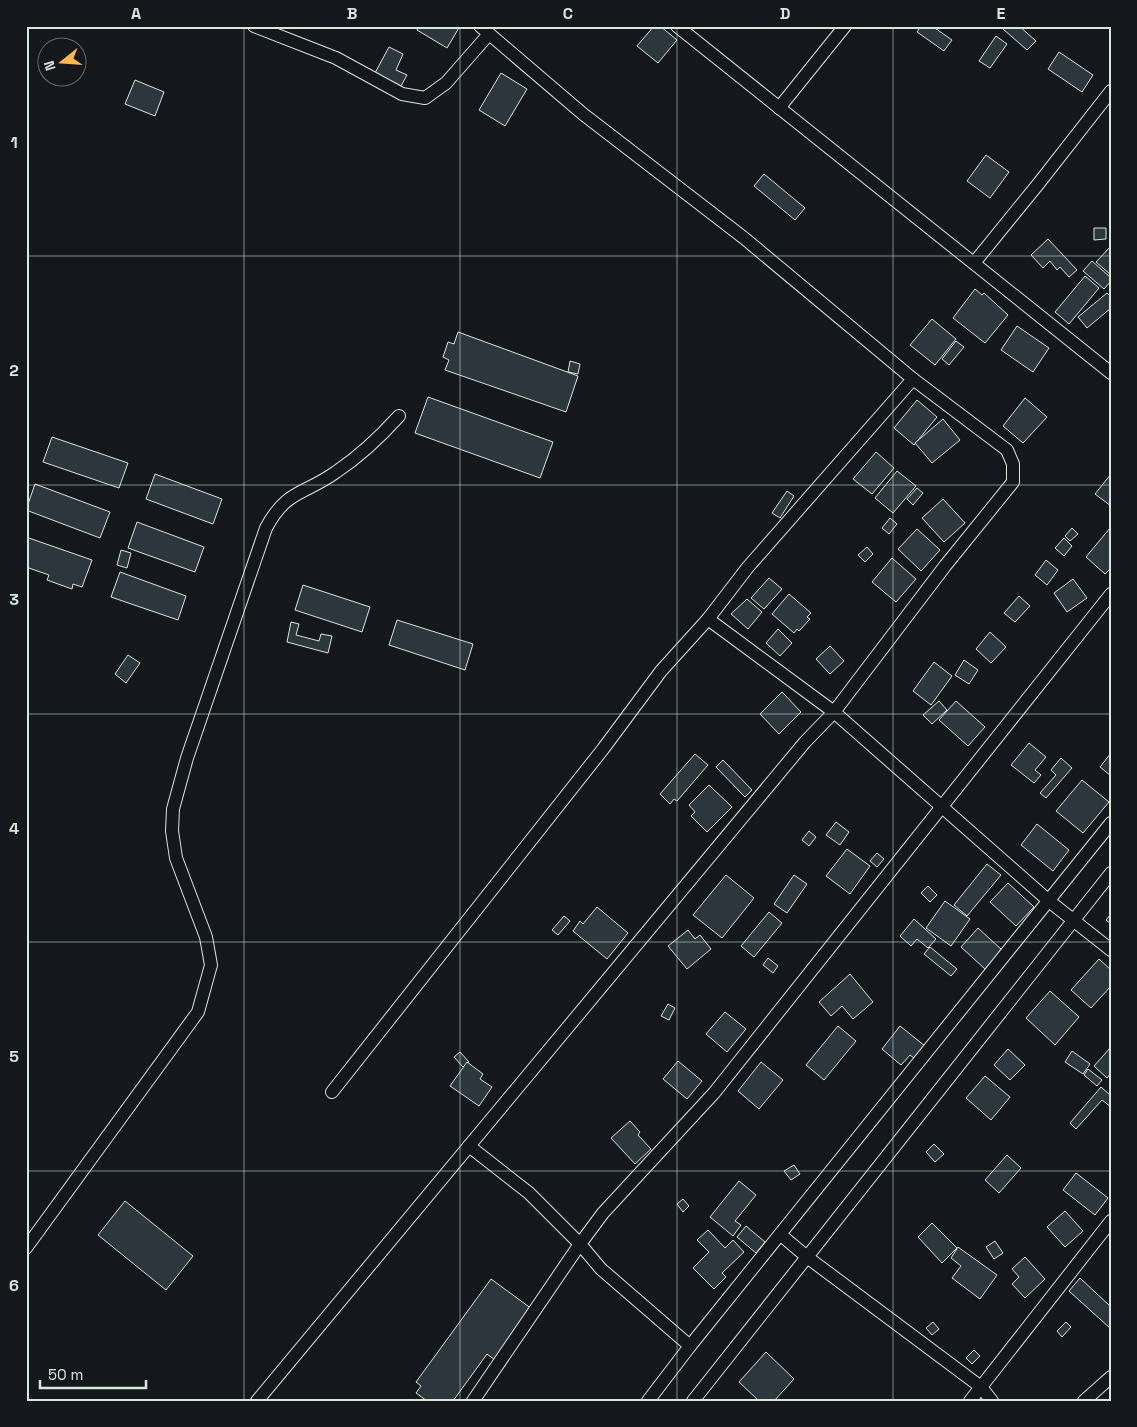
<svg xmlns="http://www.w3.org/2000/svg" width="1137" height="1427" font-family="'Space Grotesk',sans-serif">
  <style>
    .building { fill: #2c363c; stroke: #d8e6dc }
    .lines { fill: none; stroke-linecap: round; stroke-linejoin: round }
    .street-casing { stroke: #d8e6dc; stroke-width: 14 }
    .street { stroke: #14181c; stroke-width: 12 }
    .grid { fill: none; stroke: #d8e6dc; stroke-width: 1; stroke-opacity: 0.55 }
    .neatline { fill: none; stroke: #d8e6dc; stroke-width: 2 }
    .grid-label { font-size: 16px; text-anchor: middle; font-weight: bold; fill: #d8e6dc }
  </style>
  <rect width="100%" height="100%" fill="#14181c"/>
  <g class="building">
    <path d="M419,26H460L447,48L417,30Z"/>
    <path d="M654,26H660L677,40L658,63L637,46Z"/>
    <path d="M921,26H932L952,40L944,51L917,32Z"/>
    <path d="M1006,26H1019L1036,41L1027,50L1003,29Z"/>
    <path d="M996,36L1007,44L990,68L979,61Z"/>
    <path d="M389,47L403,54L396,70L407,75L401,86L375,73Z"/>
    <path d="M1059,52L1093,75L1082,92L1048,69Z"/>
    <path d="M501,73L527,89L505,126L479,110Z"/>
    <path d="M135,80L164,92L155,116L125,104Z"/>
    <path d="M986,155L1009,172L990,198L967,181Z"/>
    <path d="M764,174L805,208L795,220L754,186Z"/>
    <path d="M1094,228H1106V239L1094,240Z"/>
    <path d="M1048,239L1077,270L1069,277L1060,267L1057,270L1050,261L1043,268L1031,255Z"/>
    <path d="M1111,246V275L1096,262Z"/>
    <path d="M1092,261L1111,278V281L1104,289L1083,271Z"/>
    <path d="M1085,276L1099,288L1069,324L1055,312Z"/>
    <path d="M975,289L982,295L984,293L1008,315L985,343L953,318Z"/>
    <path d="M1107,293L1111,297V308L1087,328L1078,317Z"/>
    <path d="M932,319L956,339L935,365L910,345Z"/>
    <path d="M1017,326L1049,348L1033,372L1001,350Z"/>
    <path d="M458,332L578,376L566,412L445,370L449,360L443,357L448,342L454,344Z"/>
    <path d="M956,341L964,347L949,365L942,359Z"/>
    <path d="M570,361L580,364L578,374L568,372Z"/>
    <path d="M428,397L553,442L540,478L415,433Z"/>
    <path d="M1025,398L1047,417L1023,443L1003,426Z"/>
    <path d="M917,400L937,417L914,445L894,428Z"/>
    <path d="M943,419L960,440L932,463L915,443Z"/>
    <path d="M52,437L128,463L119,488L43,462Z"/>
    <path d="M876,452L894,468L872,494L853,479Z"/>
    <path d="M897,471L916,486L893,513L875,498Z"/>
    <path d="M155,474L222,499L213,524L146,499Z"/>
    <path d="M1111,474V506L1095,494Z"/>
    <path d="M35,484L110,512L100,538L26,510Z"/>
    <path d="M917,488L923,493L913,505L907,499Z"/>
    <path d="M787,491L794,496L780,518L772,513Z"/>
    <path d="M943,499L965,523L944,542L922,518Z"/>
    <path d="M890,518L897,524L889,534L882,528Z"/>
    <path d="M137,522L204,547L195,572L128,548Z"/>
    <path d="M1072,528L1078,534L1070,541L1065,536Z"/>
    <path d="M1110,528L1111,568L1105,574L1086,557Z"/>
    <path d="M917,529L940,550L921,571L898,549Z"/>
    <path d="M26,537L92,560L82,587L73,584L72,589L47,580L49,575L26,567Z"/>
    <path d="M1064,538L1072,546L1064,556L1055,548Z"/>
    <path d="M867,547L873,554L865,562L858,555Z"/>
    <path d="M121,550L131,553L127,568L117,565Z"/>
    <path d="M892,558L916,579L896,602L872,582Z"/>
    <path d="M1046,560L1058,570L1047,585L1035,575Z"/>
    <path d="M120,572L186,596L178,620L111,597Z"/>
    <path d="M769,578L782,589L764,609L751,598Z"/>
    <path d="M1073,579L1087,598L1067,612L1054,593Z"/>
    <path d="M303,585L370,607L362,632L295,610Z"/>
    <path d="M789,594L811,613L807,617L810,619L799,631L797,629L794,633L772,614Z"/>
    <path d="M1019,596L1030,606L1015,622L1004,613Z"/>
    <path d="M747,599L762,612L748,629L731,614Z"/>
    <path d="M397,620L473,644L465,670L389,645Z"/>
    <path d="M291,622L299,624L296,635L319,641L321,634L332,636L328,653L287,642Z"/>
    <path d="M778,629L792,643L780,656L766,643Z"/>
    <path d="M990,632L1006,647L991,663L976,649Z"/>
    <path d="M830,646L844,661L830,674L816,659Z"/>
    <path d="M128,655L140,663L126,683L115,674Z"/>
    <path d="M964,660L978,670L969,684L955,675Z"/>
    <path d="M934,662L952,676L931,705L913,691Z"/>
    <path d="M782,692L801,712L779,734L760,714Z"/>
    <path d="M939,701L947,710L932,724L923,715Z"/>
    <path d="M956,701L985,727L968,746L939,720Z"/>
    <path d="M1029,743L1046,757L1035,770L1041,775L1034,783L1011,765Z"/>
    <path d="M1111,753V776L1100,767Z"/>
    <path d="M695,754L708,765L677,801L674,799L670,804L660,794Z"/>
    <path d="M1061,758L1072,768L1046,798L1040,793L1056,775L1051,770Z"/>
    <path d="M723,760L752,790L745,797L716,767Z"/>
    <path d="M1082,780L1109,802L1083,833L1056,811Z"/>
    <path d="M709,785L732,807L707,832L691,816L695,812L689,805Z"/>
    <path d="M836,822L849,832L840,845L826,835Z"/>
    <path d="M1037,824L1069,850L1053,871L1021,845Z"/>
    <path d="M809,831L816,837L809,846L802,840Z"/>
    <path d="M847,849L870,866L850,894L826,876Z"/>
    <path d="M877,853L884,859L877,867L870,861Z"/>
    <path d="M987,864L1001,875L967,916L954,905Z"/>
    <path d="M726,875L754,898L722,938L693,915Z"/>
    <path d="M794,875L807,884L787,913L774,904Z"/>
    <path d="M1008,883L1034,907L1016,926L990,902Z"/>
    <path d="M928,886L937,895L930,902L921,893Z"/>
    <path d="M945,901L970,919L951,946L926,928Z"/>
    <path d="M597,907L628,933L607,959L573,931L580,921L583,924Z"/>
    <path d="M769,912L782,923L754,957L741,946Z"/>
    <path d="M1111,914V924L1106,920Z"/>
    <path d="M564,916L570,921L558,935L552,930Z"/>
    <path d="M914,919L936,939L928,948L917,939L911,946L900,936Z"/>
    <path d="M978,928L1002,950L985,969L961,947Z"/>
    <path d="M688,930L695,939L700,935L711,949L687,969L668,946Z"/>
    <path d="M930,947L957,969L951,976L924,954Z"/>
    <path d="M768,958L778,966L773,973L763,965Z"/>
    <path d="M1099,959L1111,970V986L1091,1008L1071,990Z"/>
    <path d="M850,974L873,1002L853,1019L842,1006L831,1016L819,1002Z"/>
    <path d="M1050,991L1079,1017L1055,1045L1026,1018Z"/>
    <path d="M668,1004L675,1008L669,1020L661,1016Z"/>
    <path d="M725,1012L746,1029L727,1052L706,1034Z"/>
    <path d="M838,1026L856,1041L824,1080L806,1065Z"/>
    <path d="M900,1026L925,1046L915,1059L910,1055L901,1065L882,1049Z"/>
    <path d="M1111,1047V1073L1107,1078L1094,1066Z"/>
    <path d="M1008,1049L1025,1065L1010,1080L994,1065Z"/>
    <path d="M1072,1051L1090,1064L1083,1074L1065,1062Z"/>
    <path d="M460,1052L469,1062L463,1067L454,1057Z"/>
    <path d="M678,1061L702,1081L687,1099L663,1079Z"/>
    <path d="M467,1062L483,1074L480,1079L492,1087L479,1106L450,1086Z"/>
    <path d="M761,1062L783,1080L759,1109L738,1091Z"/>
    <path d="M1088,1069L1102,1080L1097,1086L1084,1075Z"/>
    <path d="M985,1076L1010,1097L991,1120L966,1098Z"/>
    <path d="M1101,1087L1111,1096V1107L1102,1100L1076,1129L1070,1123Z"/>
    <path d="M630,1121L640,1132L638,1135L651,1149L635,1164L611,1138Z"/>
    <path d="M934,1144L944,1154L935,1162L926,1152Z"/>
    <path d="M1007,1155L1021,1168L999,1193L985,1180Z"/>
    <path d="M794,1165L800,1174L791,1180L784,1171Z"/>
    <path d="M1076,1173L1108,1198L1095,1215L1063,1190Z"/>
    <path d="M739,1181L756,1195L735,1221L741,1225L733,1236L710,1217Z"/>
    <path d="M683,1199L689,1206L683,1212L677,1204Z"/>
    <path d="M125,1201L193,1256L166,1290L98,1235Z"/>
    <path d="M1065,1211L1083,1231L1065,1247L1047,1227Z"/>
    <path d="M932,1223L957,1248L942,1263L918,1237Z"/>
    <path d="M746,1226L765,1242L756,1253L737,1237Z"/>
    <path d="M708,1230L725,1248L733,1240L744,1252L722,1273L726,1277L714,1289L693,1268L709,1252L697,1240Z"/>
    <path d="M995,1241L1003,1253L994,1259L986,1247Z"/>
    <path d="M958,1247L997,1275L980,1299L952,1278L961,1266L951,1258Z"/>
    <path d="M1025,1257L1045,1279L1025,1298L1012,1284L1019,1277L1012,1269Z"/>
    <path d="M1080,1278L1111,1307V1329L1069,1291Z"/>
    <path d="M491,1279L532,1309L495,1360L487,1354L453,1401H427L416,1393L421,1386L416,1382Z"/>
    <path d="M933,1322L939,1329L932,1335L926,1328Z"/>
    <path d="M1066,1322L1071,1327L1062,1337L1057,1331Z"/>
    <path d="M974,1350L980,1356L972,1364L966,1358Z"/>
    <path d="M766,1352L794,1379L774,1401H759L739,1382Z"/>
  </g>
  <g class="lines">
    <defs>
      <g id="street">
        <path d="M254,26L336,58L402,94L425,98L446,83L489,34"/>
        <path d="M677,26L1111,373"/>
        <path d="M779,108L845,26"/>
        <path d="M974,263L1039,183L1111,91"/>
        <path d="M708,619L834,712L1049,901L1111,950"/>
        <path d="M332,1092L603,749L661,671L708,619L748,567L913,379"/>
        <path d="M469,1146L529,1193L580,1244L473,1401"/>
        <path d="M781,1235L807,1257L981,1387L992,1401"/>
        <path d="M26,1248L198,1012L211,965L206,937L176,858L172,831L173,809L187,758L266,528C287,489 304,495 336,472C360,456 380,437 399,416"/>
        <path d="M690,1346L601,1269L580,1244L603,1213L714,1093L1111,594"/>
        <path d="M257,1401L805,742L834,712L945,566L1013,482V464L1007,450L913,379L744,238L583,114L480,26"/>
        <path d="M648,1401L690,1346L1111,823"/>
        <path d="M693,1401L1111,873"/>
        <path d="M970,1401L1111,1221"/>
        <path d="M1084,1401L1111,1377"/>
      </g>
    </defs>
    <use href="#street" class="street-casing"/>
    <use href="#street" class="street"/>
  </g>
  <path class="grid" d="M244,26V1401M460,26V1401M677,26V1401M893,26V1401M26,256H1111M26,485H1111M26,714H1111M26,942H1111M26,1171H1111"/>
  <rect width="1137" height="1427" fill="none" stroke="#14181c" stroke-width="55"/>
  <g transform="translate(62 62) rotate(253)"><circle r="24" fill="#14181c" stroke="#626a69"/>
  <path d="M0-4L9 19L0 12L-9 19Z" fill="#ffb74d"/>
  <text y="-8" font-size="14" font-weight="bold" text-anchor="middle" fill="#d8e6dc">N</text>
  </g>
  <path d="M40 1380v8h106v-8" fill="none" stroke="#d8e6dc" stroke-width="2.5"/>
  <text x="48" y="1380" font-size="15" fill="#d8e6dc" stroke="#14181c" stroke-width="4" paint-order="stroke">50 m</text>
  <rect x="28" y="28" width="1082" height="1372" class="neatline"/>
  <g class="grid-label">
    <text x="136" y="19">A</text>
    <text x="352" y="19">B</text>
    <text x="568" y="19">C</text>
    <text x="785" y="19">D</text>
    <text x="1001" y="19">E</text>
    <text x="14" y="148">1</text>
    <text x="14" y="376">2</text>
    <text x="14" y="605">3</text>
    <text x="14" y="834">4</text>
    <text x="14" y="1062">5</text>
    <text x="14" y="1291">6</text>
  </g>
</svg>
